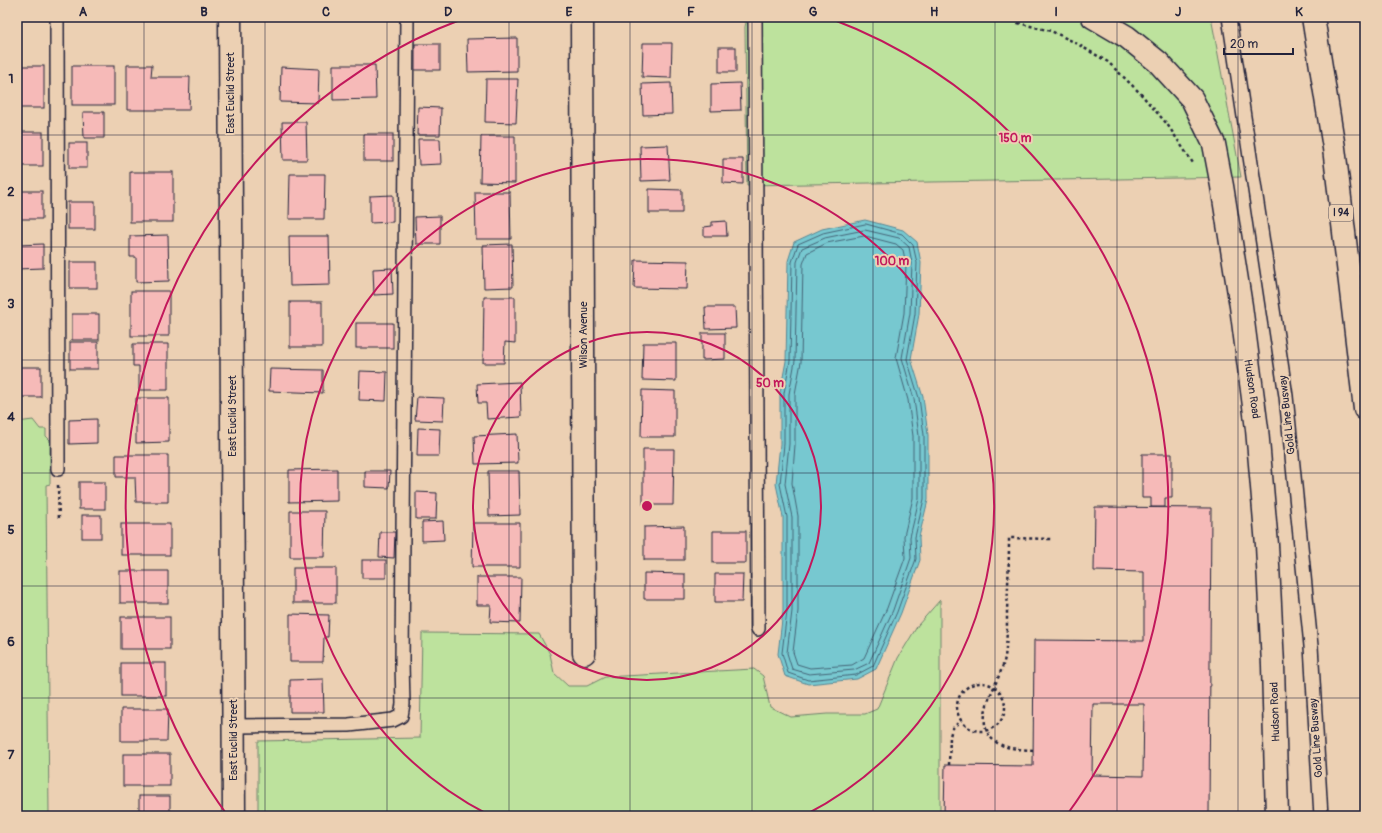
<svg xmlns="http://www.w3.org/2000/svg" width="1382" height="833" font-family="Pangolin,sans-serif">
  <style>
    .green { fill: #bde29d; stroke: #70826c }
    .water { fill: #77c8d0; stroke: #558694 }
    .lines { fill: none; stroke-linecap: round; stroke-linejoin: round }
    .shore { stroke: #446477; stroke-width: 1 }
    .building { fill: #f6bab8; stroke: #22223b; fill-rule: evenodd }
    .lane-casing { stroke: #22223b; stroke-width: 16 }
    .street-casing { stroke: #22223b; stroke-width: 25 }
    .highway-casing { stroke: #22223b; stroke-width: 25 }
    .path { stroke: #22223b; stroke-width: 2.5; stroke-dasharray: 3 3; stroke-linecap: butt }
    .lane { stroke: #ecd0b3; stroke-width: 13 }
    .street { stroke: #ecd0b3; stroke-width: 22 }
    .highway { stroke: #ecd0b3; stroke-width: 22 }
    .grid { fill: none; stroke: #22223b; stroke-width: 1; stroke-opacity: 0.55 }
    .ring { fill: none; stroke: #c2185b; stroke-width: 2 }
    .labels { text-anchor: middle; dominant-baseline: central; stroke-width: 4; stroke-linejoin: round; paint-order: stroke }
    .shield { fill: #ecd0b3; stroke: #5f565f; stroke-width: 1 }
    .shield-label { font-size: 10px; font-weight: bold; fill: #22223b }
    .street-label { font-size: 11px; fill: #22223b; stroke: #ecd0b3 }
    .centre { fill: #c2185b; stroke: #ecd0b3; stroke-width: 2 }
    .ring-label { font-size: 12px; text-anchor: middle; font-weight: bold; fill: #c2185b; stroke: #ecd0b3; stroke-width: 4; stroke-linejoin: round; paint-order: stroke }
    .neatline { fill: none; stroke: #22223b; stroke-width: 1.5 }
    .grid-label { font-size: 13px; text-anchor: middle; font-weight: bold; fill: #22223b }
  </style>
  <rect width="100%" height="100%" fill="#ecd0b3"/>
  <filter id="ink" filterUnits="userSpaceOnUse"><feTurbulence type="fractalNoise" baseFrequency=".025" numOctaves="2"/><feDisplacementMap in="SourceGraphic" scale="8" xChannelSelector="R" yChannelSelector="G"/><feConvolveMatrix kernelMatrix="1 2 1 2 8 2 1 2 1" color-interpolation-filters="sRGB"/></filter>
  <g filter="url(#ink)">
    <g class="green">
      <path d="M747,17H1211L1241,177L747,185L745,27Z"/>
      <path d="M33,420L40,429H46V436L50,440V484L46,485L49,816H17V422Z"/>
      <path d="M940,600V816H258V741L420,738L422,633L539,634L550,654L554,673L568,686H587L605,677L754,669L763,676L770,707L791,717L827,714H865L877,709L898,658L918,625Z"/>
    </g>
    <path class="water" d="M865,220L903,230L917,242L921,263L919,314L911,359L923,397L928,435V500L919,537L920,560L901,613L876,669L857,679L808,684L785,676L778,654L783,611V517L776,484L780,444V393L786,361L788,261L794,242L822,229Z"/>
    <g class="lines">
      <g class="shore">
        <path d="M866,224L902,234L913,245L917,263L915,314L907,359L919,398L924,435V499L915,537L916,559L897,612L873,666L856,675L808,680L788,673L782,653L787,611V517L780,484L784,444V393L790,361L792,262L798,244L823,233Z"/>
        <path d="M865,230L899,238L909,247L912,263L910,313L902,358L914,399L919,436V499L910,537L911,558L893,610L869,663L854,670L809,674L792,669L787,653L792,611V517L785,484L789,444V394L795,361L797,262L802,248L825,238Z"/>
        <path d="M865,236L896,244L903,250L906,264L904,313L896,358L908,400L913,436V498L904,536L905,558L887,608L864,658L852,665L810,668L797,664L793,652L798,611V516L792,483L795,445V394L801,362L803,264L807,253L827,243Z"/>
      </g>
    </g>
    <g class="building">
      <path d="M517,38V71L468,72L467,39Z"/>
      <path d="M643,43H672L671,78L642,77Z"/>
      <rect x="415" y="44" width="25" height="26"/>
      <rect x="719" y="47" width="17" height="25"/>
      <path d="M127,65H152L151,77H190L189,110H127Z"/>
      <path d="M333,65H375L376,99L333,100Z"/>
      <rect x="17" y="66" width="27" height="42"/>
      <rect x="72" y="66" width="42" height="39"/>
      <path d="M281,67L319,69L318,103L280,102Z"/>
      <path d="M486,79H518L516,123L485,122Z"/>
      <path d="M671,83L672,114L643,115L642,84Z"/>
      <path d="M740,83L741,110L711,111V84Z"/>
      <path d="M418,107L441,108L440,135H417Z"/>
      <path d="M83,112H104V138H84Z"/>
      <path d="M282,122H306L307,160H283Z"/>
      <rect x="17" y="132" width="26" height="34"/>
      <rect x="364" y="134" width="29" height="27"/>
      <path d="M481,136H515V183L480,182Z"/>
      <path d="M418,139H440L441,164L419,165Z"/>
      <rect x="69" y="143" width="18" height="25"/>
      <path d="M668,145L670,180L641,181L640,146Z"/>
      <path d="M723,159H743V184L723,183Z"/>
      <rect x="130" y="172" width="43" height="50"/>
      <path d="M290,174H325L324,219H289Z"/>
      <path d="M649,189L682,190V213H649Z"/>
      <rect x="17" y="191" width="25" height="28"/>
      <path d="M475,192H510L511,239H476Z"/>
      <path d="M393,195V222L370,223V196Z"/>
      <rect x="68" y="202" width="27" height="27"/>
      <path d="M440,216V244H416L415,217Z"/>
      <path d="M726,221L727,236H704V227L712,226V222Z"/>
      <path d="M168,235L169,281L136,282V257H130V236Z"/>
      <path d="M289,236H329L330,285L290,286Z"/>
      <path d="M43,244V268L17,269V245Z"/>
      <path d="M512,244L513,287L484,288L483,245Z"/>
      <path d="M635,260L688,261L687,289L634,288Z"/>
      <rect x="70" y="262" width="27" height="26"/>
      <path d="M392,268L393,294L374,295L373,269Z"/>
      <rect x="131" y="291" width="38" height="45"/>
      <path d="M484,297H515V343L505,342L504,363H483Z"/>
      <rect x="290" y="302" width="32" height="45"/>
      <path d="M705,307H735L736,328L706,329Z"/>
      <rect x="72" y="314" width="27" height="26"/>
      <rect x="356" y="323" width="37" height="25"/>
      <path d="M702,333H725V359L702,360Z"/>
      <rect x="70" y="342" width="28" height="27"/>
      <path d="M643,343H676V381L642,380Z"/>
      <path d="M133,344H168V390H139V366H133Z"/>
      <rect x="17" y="367" width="24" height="30"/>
      <path d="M270,369L323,370V393L269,391Z"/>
      <path d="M360,371L387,372L386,401L359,400Z"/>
      <path d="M520,382L521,417L487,419L486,403H478L477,384Z"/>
      <path d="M642,390L675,391V437H641Z"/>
      <path d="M417,397L444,398L443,421L415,420Z"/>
      <path d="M136,398H169V442L136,443Z"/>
      <path d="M97,419V443L69,444V420Z"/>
      <path d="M418,428L440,429L439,456H417Z"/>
      <path d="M517,434L518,463L475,464L474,436Z"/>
      <path d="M643,449H674L673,505H643Z"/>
      <path d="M1142,454H1172V498H1165V507H1151V498H1142Z"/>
      <path d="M116,455H168V502H136L135,477H116Z"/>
      <path d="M337,469V501L289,502V470Z"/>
      <path d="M365,471H390L389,488L365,487Z"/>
      <path d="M488,471H519L520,515L489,516Z"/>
      <rect x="79" y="482" width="26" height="27"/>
      <path d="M416,492L437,493L436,519H416Z"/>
      <path d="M1095,507L1211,508L1209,814H1183L1182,816H944L945,765L1033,766L1034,640L1144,641V572L1094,571ZM1093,704H1144L1143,776L1092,775Z"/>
      <path d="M290,511H325L324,557H290Z"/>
      <rect x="82" y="515" width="19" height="23"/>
      <path d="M443,521L444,540L422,541V522Z"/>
      <path d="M473,523H520V567H472Z"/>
      <rect x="121" y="524" width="49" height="31"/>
      <path d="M684,526V560H644V527Z"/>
      <rect x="713" y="531" width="33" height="32"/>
      <path d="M380,532H395L394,558L379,557Z"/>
      <rect x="362" y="560" width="24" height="18"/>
      <rect x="293" y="568" width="43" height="35"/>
      <rect x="120" y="571" width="48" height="32"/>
      <path d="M644,573L685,574V599H644Z"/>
      <path d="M715,574H743L742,602H715Z"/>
      <path d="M477,577H521L520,623L490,622L491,605H477Z"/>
      <path d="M290,614L329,615L328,637H324L323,662H290Z"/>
      <rect x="121" y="617" width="49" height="32"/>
      <rect x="121" y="663" width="45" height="33"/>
      <path d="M323,679L324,712H290V680Z"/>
      <path d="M121,709H168L167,741H121Z"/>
      <rect x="123" y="754" width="47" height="32"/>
      <rect x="139" y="796" width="31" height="20"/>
    </g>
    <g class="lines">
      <defs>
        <g id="lane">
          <path d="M57,17L58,469"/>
          <path d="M755,17L758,629"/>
          <path d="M1229,17L1286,396L1311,646L1321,816"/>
          <path d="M233,726L349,725L393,720L401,716L403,704L402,663L407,17"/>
        </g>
        <g id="street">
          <path d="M230,17L234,816"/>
          <path d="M582,17L584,653"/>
          <path d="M1093,17L1127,37L1158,62L1192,99L1214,144L1222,186L1241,306L1257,429L1267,545L1273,665L1277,816"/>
        </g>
        <path id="highway" d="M1313,17L1334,148L1365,409"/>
      </defs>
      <use href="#lane" class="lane-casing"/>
      <use href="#street" class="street-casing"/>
      <use href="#highway" class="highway-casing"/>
      <g class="path">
        <path d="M1019,17L1018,23L1051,31L1074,42L1108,62L1140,93L1167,124L1193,163"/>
        <path d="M58,485L59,521"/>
        <circle cx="981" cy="707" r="24"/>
        <path d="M1033,750C1016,749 993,749 986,729C979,706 1001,680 1005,657C1007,642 1007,626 1007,611C1008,587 1009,563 1009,538L1051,539"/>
        <path d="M949,765L950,736L952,729L961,720"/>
      </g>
      <use href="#lane" class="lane"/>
      <use href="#street" class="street"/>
      <use href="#highway" class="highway"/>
    </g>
  </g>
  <path class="grid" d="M144,17V816M265,17V816M387,17V816M509,17V816M630,17V816M752,17V816M873,17V816M995,17V816M1117,17V816M1238,17V816M17,135H1365M17,247H1365M17,360H1365M17,473H1365M17,586H1365M17,698H1365"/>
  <g class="ring">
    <circle cx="647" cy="506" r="174"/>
    <path d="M489 815A347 347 0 1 1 805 815"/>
    <path d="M228 816A521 521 0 0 1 465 18M829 18A521 521 0 0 1 1066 816"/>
  </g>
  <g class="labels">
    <rect class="shield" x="1329" y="205" width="24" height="16" rx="3"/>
    <g class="shield-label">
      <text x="1341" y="213">I 94</text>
    </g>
    <g class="street-label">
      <text transform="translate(230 93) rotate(-90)">East Euclid Street</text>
      <text transform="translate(583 335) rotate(-90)">Wilson Avenue</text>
      <text transform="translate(1252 389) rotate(82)">Hudson Road</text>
      <text transform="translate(1287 415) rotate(-96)">Gold Line Busway</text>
      <text transform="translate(232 416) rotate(-90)">East Euclid Street</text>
      <text transform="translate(1275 712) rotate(-92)">Hudson Road</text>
      <text transform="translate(1316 738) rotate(-94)">Gold Line Busway</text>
      <text transform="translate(233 740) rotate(-90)">East Euclid Street</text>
    </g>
  </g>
  <circle cx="647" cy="506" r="6" class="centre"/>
  <g class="ring-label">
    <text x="1015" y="142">150 m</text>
    <text x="892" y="265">100 m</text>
    <text x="770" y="387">50 m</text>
  </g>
  <rect width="1382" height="833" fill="none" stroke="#ecd0b3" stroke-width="44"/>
  <path d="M1224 48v6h69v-6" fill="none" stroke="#22223b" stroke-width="2"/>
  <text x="1230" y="48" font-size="12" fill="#22223b" stroke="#ecd0b3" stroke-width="3" paint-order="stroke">20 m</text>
  <rect x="22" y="22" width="1338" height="789" class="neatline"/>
  <g class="grid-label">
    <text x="83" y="16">A</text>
    <text x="204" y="16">B</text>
    <text x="326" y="16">C</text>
    <text x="448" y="16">D</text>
    <text x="569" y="16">E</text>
    <text x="691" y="16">F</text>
    <text x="813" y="16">G</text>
    <text x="934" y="16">H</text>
    <text x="1056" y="16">I</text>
    <text x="1178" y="16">J</text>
    <text x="1299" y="16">K</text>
    <text x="11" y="83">1</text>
    <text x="11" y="196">2</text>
    <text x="11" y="308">3</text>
    <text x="11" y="421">4</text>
    <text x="11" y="534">5</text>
    <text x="11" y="646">6</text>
    <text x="11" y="759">7</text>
  </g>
</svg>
